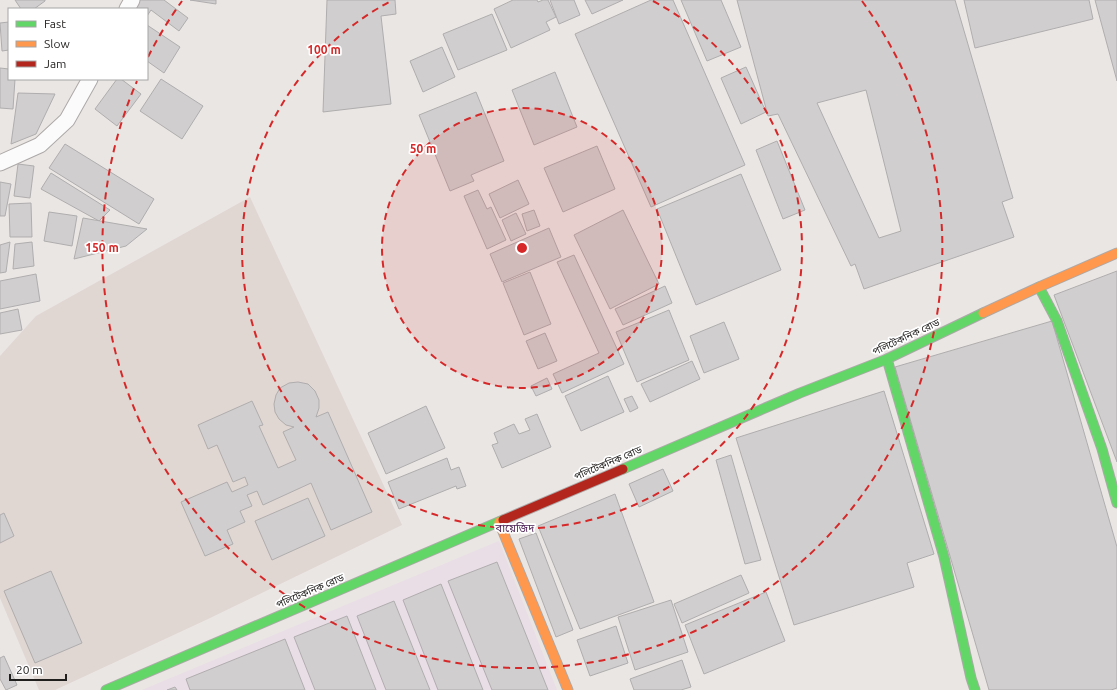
<svg xmlns="http://www.w3.org/2000/svg" width="1117" height="690" font-family="Ubuntu,'Noto Sans Bengali',sans-serif">
  <style>
    .industrial { fill: #e9dde6 }
    .built { fill: #e0d6d2 }
    .building { fill: #d0cece; stroke: #b0adae; fill-rule: evenodd }
    .lines { fill: none; stroke-linecap: round; stroke-linejoin: round }
    .street-casing { stroke: #aca9a8; stroke-width: 17 }
    .fast-casing { stroke: #aca9a8; stroke-width: 11 }
    .slow-casing { stroke: #aca9a8; stroke-width: 11 }
    .jam-casing { stroke: #aca9a8; stroke-width: 11 }
    .street { stroke: #fcfbfb; stroke-width: 15 }
    .fast { stroke: #63d668; stroke-width: 9 }
    .slow { stroke: #ff974d; stroke-width: 9 }
    .jam { stroke: #b3261e; stroke-width: 9 }
    .ring { fill: none; stroke: #d62828; stroke-width: 2; stroke-dasharray: 7 5 }
    .labels { text-anchor: middle; dominant-baseline: central; stroke-width: 3.5; stroke-linejoin: round; paint-order: stroke }
    .street-label { font-size: 10px; fill: #211f1e; stroke: #fff }
    .neighbourhood-label { font-size: 11px; fill: #4e2357; stroke: #fff }
    .centre { fill: #d62828; stroke: #fff; stroke-width: 2 }
    .ring-label { font-size: 12px; text-anchor: middle; font-weight: bold; fill: #d62828; stroke: #fff; stroke-width: 3.5; stroke-linejoin: round; paint-order: stroke }
  </style>
  <rect width="100%" height="100%" fill="#eae6e4"/>
  <path class="industrial" d="M499,541L557,690H142Z"/>
  <path class="built" d="M250,197L402,525L208,619L55,690H39L0,598V356L36,316Z"/>
  <g class="building">
    <path d="M15,0H45V1L34,9H21Z"/>
    <path d="M138,0H164L188,18L179,31L151,10L147,16V9H132Z"/>
    <path d="M190,0H216V4Z"/>
    <path d="M327,0H395L396,14L381,16L391,104L323,112Z"/>
    <path d="M513,0H537L538,2L543,0H548L556,17L546,22L550,30L511,48L494,9Z"/>
    <path d="M550,0H574L580,15L559,24Z"/>
    <path d="M585,0H623L592,14Z"/>
    <path d="M651,0H673L745,165L651,207L575,34Z"/>
    <path d="M681,0H721L741,47L707,61Z"/>
    <path d="M737,0H955L1013,198L1002,202L1014,237L864,289L855,264L851,266L778,114L768,116ZM866,90L901,231L879,238L817,103Z"/>
    <path d="M964,0H1089L1093,19L975,48Z"/>
    <path d="M1095,0H1117V81Z"/>
    <path d="M492,14L507,50L458,70L443,34Z"/>
    <path d="M9,22V50L2,51L0,23Z"/>
    <path d="M147,25L180,47L164,73L147,61Z"/>
    <path d="M442,47L455,77L423,92L410,61Z"/>
    <path d="M746,67L766,112L741,124L721,78Z"/>
    <path d="M0,68L9,69V79H15L13,109L0,108Z"/>
    <path d="M555,72L577,127L534,145L512,90Z"/>
    <path d="M117,79H121L141,94L117,126L95,109Z"/>
    <path d="M161,79L203,106L182,139L140,111Z"/>
    <path d="M476,92L504,161L471,175L474,181L450,191L419,115Z"/>
    <path d="M18,93L55,94L36,134L11,144Z"/>
    <path d="M777,141L805,210L783,219L756,150Z"/>
    <path d="M65,144L154,199L139,224L49,168Z"/>
    <path d="M597,146L615,189L563,212L544,168Z"/>
    <path d="M18,164L34,166L30,198L14,196Z"/>
    <path d="M51,173L110,210L99,221L41,189Z"/>
    <path d="M741,174L781,270L696,305L657,209Z"/>
    <path d="M518,180L529,204L500,218L489,194Z"/>
    <path d="M0,182L11,184L5,216H0Z"/>
    <path d="M478,190L487,209L491,207L506,240L487,249L464,196Z"/>
    <path d="M31,203L32,237H10L9,204Z"/>
    <path d="M534,210L540,226L527,231L522,214Z"/>
    <path d="M623,210L659,284L610,309L574,235Z"/>
    <path d="M49,212L77,216L72,246L44,241Z"/>
    <path d="M516,213L526,234L511,241L502,220Z"/>
    <path d="M83,218L147,229L126,246L74,259Z"/>
    <path d="M549,228L561,257L502,282L490,254Z"/>
    <path d="M10,242L6,272L0,273V245Z"/>
    <path d="M32,242L34,266L13,269L15,244Z"/>
    <path d="M574,255L624,364L562,393L553,374L599,353L557,262Z"/>
    <path d="M1117,271V462L1054,295Z"/>
    <path d="M530,272L551,324L524,335L503,283Z"/>
    <path d="M36,274L40,301L0,309V281Z"/>
    <path d="M665,286L672,303L623,325L615,309Z"/>
    <path d="M18,309L22,330L0,334V313Z"/>
    <path d="M669,310L689,360L637,382L616,332Z"/>
    <path d="M1052,321L1117,547V688L1111,690H989L895,367Z"/>
    <path d="M724,322L739,359L704,373L690,336Z"/>
    <path d="M545,333L557,361L538,369L526,341Z"/>
    <path d="M692,361L700,379L650,402L641,384Z"/>
    <path d="M608,376L624,412L581,431L565,396Z"/>
    <path d="M547,378L552,389L536,396L531,386Z"/>
    <path d="M298,382L308,384L315,391L319,400V408L316,417L328,412L372,512L331,530L311,483L263,505L257,491L247,495L252,506L240,511L245,522L227,530L233,544L205,556L181,502L227,482L232,492L248,485L245,477L233,482L217,445L208,449L198,425L252,401L263,425L259,426L278,468L296,460L283,432L294,427L286,425L279,419L275,412L274,404L276,395L280,388L289,383Z"/>
    <path d="M884,391L934,554L907,563L914,587L794,625L736,438Z"/>
    <path d="M632,396L638,408L630,412L624,399Z"/>
    <path d="M426,406L445,448L386,474L368,433Z"/>
    <path d="M537,414L551,447L502,468L492,445L498,443L494,433L514,424L519,434L530,430L525,419Z"/>
    <path d="M731,455L761,560L745,564L716,460Z"/>
    <path d="M447,458L451,470L459,467L466,486L457,489L456,486L399,509L388,482Z"/>
    <path d="M663,469L673,491L639,507L629,484Z"/>
    <path d="M615,494L654,602L580,629L538,526Z"/>
    <path d="M308,498L325,536L272,560L255,521Z"/>
    <path d="M4,513L14,536L0,543V515Z"/>
    <path d="M536,533L573,630L556,637L519,539Z"/>
    <path d="M497,562L548,690H492L448,581Z"/>
    <path d="M51,571L82,643L35,663L4,591Z"/>
    <path d="M741,575L749,593L682,623L674,604Z"/>
    <path d="M441,584L483,690H438L403,600Z"/>
    <path d="M766,592L785,641L704,674L685,625Z"/>
    <path d="M671,600L688,652L635,670L618,617Z"/>
    <path d="M394,601L430,690H386L357,616Z"/>
    <path d="M347,616L376,690H315L294,637Z"/>
    <path d="M616,626L628,663L590,676L577,640Z"/>
    <path d="M285,639L305,690H190L186,679Z"/>
    <path d="M4,656L17,685L6,690L0,679V658Z"/>
    <path d="M682,660L691,687L681,690H634L630,679Z"/>
    <path d="M175,687L177,690H167Z"/>
  </g>
  <g class="lines">
    <defs>
      <g id="street">
        <path d="M127,9L132,0"/>
        <path d="M0,163L40,145L67,120L90,79"/>
      </g>
      <g id="fast">
        <path d="M1039,287L1057,321L1102,449L1117,503"/>
        <path d="M887,359L944,557L971,678L975,690"/>
        <path d="M623,469L800,393L887,359L983,313"/>
        <path d="M106,690L503,520"/>
      </g>
      <g id="slow">
        <path d="M983,313L1039,287L1117,253"/>
        <path d="M499,522L568,690"/>
      </g>
      <path id="jam" d="M503,520L623,469"/>
    </defs>
    <use href="#street" class="street-casing"/>
    <use href="#fast" class="fast-casing"/>
    <use href="#slow" class="slow-casing"/>
    <use href="#jam" class="jam-casing"/>
    <use href="#street" class="street"/>
    <use href="#fast" class="fast"/>
    <use href="#slow" class="slow"/>
    <use href="#jam" class="jam"/>
  </g>
  <circle cx="522" cy="248" r="140" fill="#d62828" fill-opacity=".12"/>
  <g class="ring">
    <circle cx="522" cy="248" r="140"/>
    <path d="M653 1A280 280 0 1 1 391 1"/>
    <path d="M148 57A420 420 0 0 1 182 1M862 1A420 420 0 1 1 137 81"/>
  </g>
  <g class="labels">
    <g class="street-label">
      <text transform="translate(906 337) rotate(-25)">পলিটেকনিক রোড</text>
      <text transform="translate(608 463) rotate(-23)">পলিটেকনিক রোড</text>
      <text transform="translate(310 591) rotate(-23)">পলিটেকনিক রোড</text>
    </g>
    <g class="neighbourhood-label">
      <text x="515" y="528">বায়েজিদ</text>
    </g>
  </g>
  <circle cx="522" cy="248" r="6" class="centre"/>
  <g class="ring-label">
    <text x="324" y="54">100 m</text>
    <text x="423" y="153">50 m</text>
    <text x="102" y="252">150 m</text>
  </g>
  <rect x="8" y="8" width="140" height="72" fill="#ffffff" stroke="#a6a5a5"/>
  <rect x="16" y="21" width="20" height="6" fill="#63d668" stroke="#a6a5a5"/>
  <text x="44" y="28" font-size="12" fill="#211f1e">Fast</text>
  <rect x="16" y="41" width="20" height="6" fill="#ff974d" stroke="#a6a5a5"/>
  <text x="44" y="48" font-size="12" fill="#211f1e">Slow</text>
  <rect x="16" y="61" width="20" height="6" fill="#b3261e" stroke="#a6a5a5"/>
  <text x="44" y="68" font-size="12" fill="#211f1e">Jam</text>
  <path d="M10 674v6h56v-6" fill="none" stroke="#211f1e" stroke-width="2"/>
  <text x="16" y="674" font-size="12" fill="#211f1e" stroke="#ffffff" stroke-width="3" paint-order="stroke">20 m</text>
</svg>
